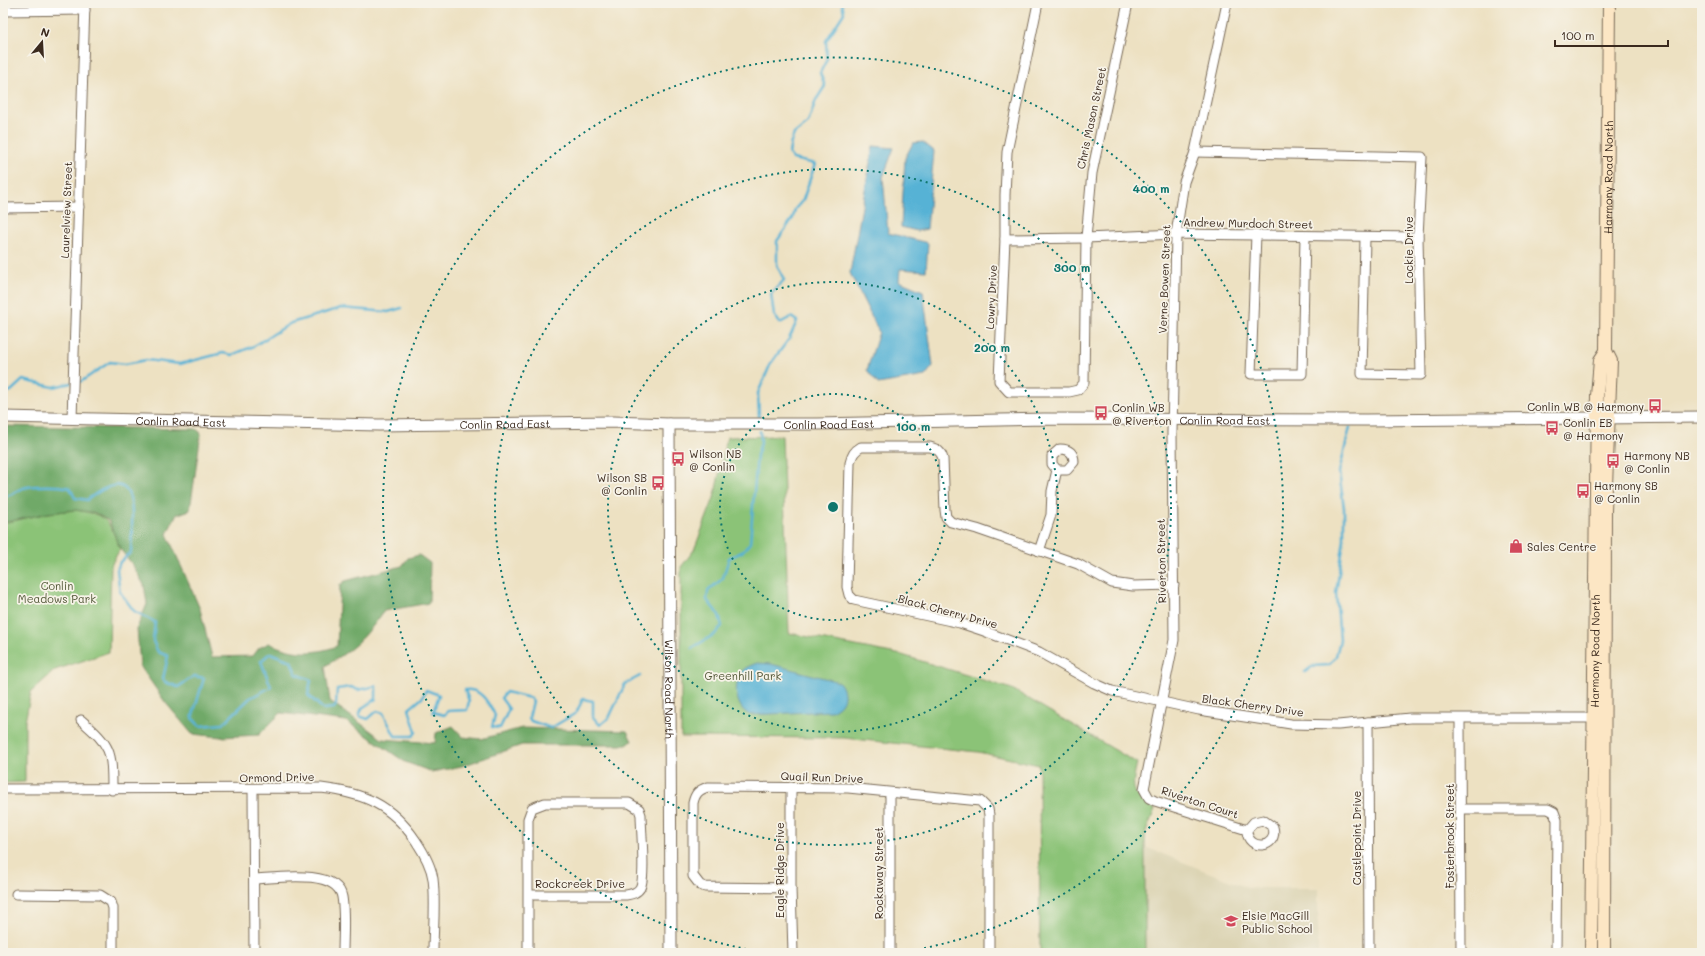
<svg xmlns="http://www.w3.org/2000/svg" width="1705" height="956" font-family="Mali,sans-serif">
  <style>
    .built { fill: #dcd4b4 }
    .green { fill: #8bc377; stroke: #63764a }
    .forest { fill: #70a968; stroke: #566a43 }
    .water { fill: #57b2d5; stroke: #496e7a }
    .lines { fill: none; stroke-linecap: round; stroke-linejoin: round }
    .stream { stroke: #57b2d5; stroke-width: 2.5 }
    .minor-casing { stroke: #796a57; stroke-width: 11 }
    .tertiary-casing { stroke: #796a57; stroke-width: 13 }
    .secondary-casing { stroke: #796a57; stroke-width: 14 }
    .minor { stroke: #fff; stroke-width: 9 }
    .tertiary { stroke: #fff; stroke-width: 11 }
    .secondary { stroke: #fce6c4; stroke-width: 12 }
    .ring { fill: none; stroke: #0f766e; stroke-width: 2; stroke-dasharray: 2 4 }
    .labels { text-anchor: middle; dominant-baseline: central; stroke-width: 3.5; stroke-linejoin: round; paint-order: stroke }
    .street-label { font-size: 11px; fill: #3b2a1e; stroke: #f7f3e8 }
    .poi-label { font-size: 11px; fill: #3b2a1e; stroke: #f7f3e8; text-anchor: start }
    .park-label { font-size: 11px; fill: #535839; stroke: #f7f3e8 }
    .centre { fill: #0f766e; stroke: #f7f3e8; stroke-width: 2 }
    .ring-label { font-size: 12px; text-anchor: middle; font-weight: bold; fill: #0f766e; stroke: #f7f3e8; stroke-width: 3.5; stroke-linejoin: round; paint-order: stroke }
  </style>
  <rect width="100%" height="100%" fill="#f7f3e8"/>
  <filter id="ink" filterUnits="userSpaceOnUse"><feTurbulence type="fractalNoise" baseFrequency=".025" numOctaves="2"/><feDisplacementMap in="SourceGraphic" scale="8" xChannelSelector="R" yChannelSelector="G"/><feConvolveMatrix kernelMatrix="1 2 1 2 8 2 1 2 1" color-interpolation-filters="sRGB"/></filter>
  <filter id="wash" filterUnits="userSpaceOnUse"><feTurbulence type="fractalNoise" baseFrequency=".012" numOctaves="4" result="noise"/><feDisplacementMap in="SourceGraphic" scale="16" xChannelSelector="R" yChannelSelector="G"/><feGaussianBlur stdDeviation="0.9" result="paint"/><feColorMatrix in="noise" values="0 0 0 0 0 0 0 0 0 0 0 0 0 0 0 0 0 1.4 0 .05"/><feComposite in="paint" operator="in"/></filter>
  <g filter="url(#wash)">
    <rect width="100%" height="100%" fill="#ede1c2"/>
    <path class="built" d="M1145,847L1248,888H1318V953H1145Z"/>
    <g class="green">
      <path d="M782,436L789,633L902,655L1012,689L1137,763C1131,788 1131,795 1155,809L1145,834V953H1040L1039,765L978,752L844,738L681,737V567L694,550L714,498L727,437Z"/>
      <path d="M75,510C108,515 108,519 120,549L111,565L109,652L55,670L31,692L25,722V782L3,783V523L48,513Z"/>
    </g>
    <path class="forest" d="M3,426L196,429L201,433L190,510L176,515L167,534L200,609L212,657L253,656L259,648L269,643C292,654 313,655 337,646L340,585L345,581L402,566L408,558L419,555L430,563L429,603L384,611C365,638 354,649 325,666L330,701L382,739L435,743L436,733L453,726L463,737L481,739L522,728L627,731L632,741L627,745H522L462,766L432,772L405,762L346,721L281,713L259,735L221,737L192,734L165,702L140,666L137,628L147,604L144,585L132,564L120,549L109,521L95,513L75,510L48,513L3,523Z"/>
    <g class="water">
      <path d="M923,142L934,151L927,229L917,231L901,227L905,158L913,143Z"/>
      <path d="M873,146L894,148L883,177L888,233L928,243L926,271L900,269L899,281L923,291L933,366L925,376L878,384L867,370L879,332L850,273Z"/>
      <path d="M757,663L771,664L839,682C848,694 845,705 831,711L750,715C735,708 732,683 743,670C746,667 752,665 757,663Z"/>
    </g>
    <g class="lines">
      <g class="stream">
        <path d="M76,382L82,381L110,362L125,364L146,360L180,364L223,353L232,355L254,346L291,323L341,308L388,312L402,308"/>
        <path d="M3,393L11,391L23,380L53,387L71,383"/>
        <path d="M759,417L758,393L771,363L789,339L797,321L791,317L780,323L774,315L771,294L784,280L777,265V241L793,218L795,209L803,200L815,164L793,159L789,154L791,142L794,134L808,123L816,100L825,86L820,73L827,59L826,41L844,13L842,3"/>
        <path d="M3,496C10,498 16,490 23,488C34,485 58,485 70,488L75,498L87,500C141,458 132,516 131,552L120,562L117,570L120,592L134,611L155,622L153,641L158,652L168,656L163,679L165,682L178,687L194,676L204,678L192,718L200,726L223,724L250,698L271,687L261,661L270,653L291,661L296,674L311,680L308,695L323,709L334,708L336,705L337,689L351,687L358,690L376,686V699L362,708L359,716L368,719L377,711L383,713L395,736H413L416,732L409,709L422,698L426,690L439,695L433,712L444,715L448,711L467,710L469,701L465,690C481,687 489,704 495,715L492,727L500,728L509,709L501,698L506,692L530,698L533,701L529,718L531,721L551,728L576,713L583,699L593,701V717L600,725L609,718L625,684L640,676"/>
        <path d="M692,648L715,634L722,626L719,615L707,600L708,591L723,578L729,558L742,552L750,543L757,455L761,443L760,431"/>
        <path d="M1305,672L1313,666L1329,665L1336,656L1340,640L1336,593L1344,540V508L1339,472L1350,427"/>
      </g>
    </g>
  </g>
  <g filter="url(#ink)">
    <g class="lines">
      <defs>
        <g id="minor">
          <path d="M1038,3L1007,152L1005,195V239L999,381L1009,392H1069L1078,390L1084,383L1086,238L1092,173L1128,3"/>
          <path d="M1227,3L1195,152L1184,182L1176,234L1172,433L1174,640L1144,789L1149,798L1155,801L1247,830C1247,852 1279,849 1273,827L1263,820L1254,822L1247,830"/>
          <path d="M3,11L85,10"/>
          <path d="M1195,152L1422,157L1418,237L1421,375L1362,374L1365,238"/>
          <path d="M3,208L79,207"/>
          <path d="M1256,234L1251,374H1302L1305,237"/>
          <path d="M1005,239L1086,238L1176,234L1418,237"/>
          <path d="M72,419L85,3"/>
          <path d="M1039,551L1051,515L1052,491L1057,470H1067L1074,462C1074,453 1069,449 1060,449L1052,456V464L1057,470"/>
          <path d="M1174,585L1133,586L1112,583L1078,564L977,529L951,522L946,517L945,510L943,459C941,451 937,449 930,447H861C854,451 852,455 850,463L847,587L849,595L854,600L960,623L984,631L1039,652L1094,683L1112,691L1199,710L1291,724L1338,725L1410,718H1593"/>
          <path d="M1460,719L1461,953"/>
          <path d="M81,720C111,746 112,750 112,790"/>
          <path d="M1368,722L1369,953"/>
          <path d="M791,787V888L793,953"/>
          <path d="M3,789L321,788C363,793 391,804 416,841C424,853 431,865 433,879C436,903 433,929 433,953"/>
          <path d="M253,790L254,953"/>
          <path d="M890,793V953"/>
          <path d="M1461,809H1548L1554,812L1557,820L1556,953"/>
          <path d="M255,879C275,878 337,868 342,897C345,915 343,935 343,953"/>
          <path d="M791,888L705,887L700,885L693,876V803C695,794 698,790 708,787L848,788L980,801L988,809L989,815V953"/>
          <path d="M16,894L100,895L111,902L113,908V953"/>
          <path d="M528,953V819L532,808L545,803H629L639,809L641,815C641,829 646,878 640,888C637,893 632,894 626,895H528"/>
        </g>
        <g id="tertiary">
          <path id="s1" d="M3,417L379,425L613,422L669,424H818L1044,419L1366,420L1702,417"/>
          <path id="s2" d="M669,424L671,953"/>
        </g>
        <g id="secondary">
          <path id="s3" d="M1591,953L1597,396L1600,360L1606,351"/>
          <path id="s4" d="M1604,953L1605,511L1611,361L1606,351L1609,3"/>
        </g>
      </defs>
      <use href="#minor" class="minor-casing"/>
      <use href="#tertiary" class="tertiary-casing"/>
      <use href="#secondary" class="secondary-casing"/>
      <use href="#minor" class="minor"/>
      <use href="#tertiary" class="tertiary"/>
      <use href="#secondary" class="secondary"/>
    </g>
  </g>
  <g class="ring">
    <circle cx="833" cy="507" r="113"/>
    <circle cx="833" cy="507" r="225"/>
    <circle cx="833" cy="507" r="338"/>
    <path d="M770 953A450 450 0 1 1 896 953"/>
  </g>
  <defs>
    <symbol id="bus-bare" viewBox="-9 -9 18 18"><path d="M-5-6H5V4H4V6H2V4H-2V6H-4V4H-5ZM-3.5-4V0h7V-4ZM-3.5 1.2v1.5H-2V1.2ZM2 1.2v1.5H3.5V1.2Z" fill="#d1495b" stroke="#f7f3e8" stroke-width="2.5" paint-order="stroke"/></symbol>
    <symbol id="shop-bare" viewBox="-9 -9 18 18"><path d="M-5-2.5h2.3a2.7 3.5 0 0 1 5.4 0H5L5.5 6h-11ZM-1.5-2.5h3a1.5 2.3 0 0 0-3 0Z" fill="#d1495b" stroke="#f7f3e8" stroke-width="2.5" paint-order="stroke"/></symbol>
    <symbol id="school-bare" viewBox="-9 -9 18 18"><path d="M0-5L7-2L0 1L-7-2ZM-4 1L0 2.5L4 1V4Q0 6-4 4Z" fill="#d1495b" stroke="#f7f3e8" stroke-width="2.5" paint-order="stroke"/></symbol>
  </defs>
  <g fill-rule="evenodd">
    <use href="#bus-bare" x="1645" y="396" width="20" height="20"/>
    <use href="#bus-bare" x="1091" y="403" width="20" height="20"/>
    <use href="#bus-bare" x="1542" y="418" width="20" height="20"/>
    <use href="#bus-bare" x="668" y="449" width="20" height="20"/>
    <use href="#bus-bare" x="1603" y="451" width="20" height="20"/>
    <use href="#bus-bare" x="648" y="473" width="20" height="20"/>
    <use href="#bus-bare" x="1573" y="481" width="20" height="20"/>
    <use href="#shop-bare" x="1506" y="536" width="20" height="20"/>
    <use href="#school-bare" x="1221" y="911" width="20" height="20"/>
  </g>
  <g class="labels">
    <g class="street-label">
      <text transform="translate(1091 118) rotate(-78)">Chris Mason Street</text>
      <text stroke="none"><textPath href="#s4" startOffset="777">Harmony Road North</textPath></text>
      <text transform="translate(66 210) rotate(-88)">Laurelview Street</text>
      <text transform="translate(1248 223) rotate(1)">Andrew Murdoch Street</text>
      <text transform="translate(1408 250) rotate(-90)">Lockie Drive</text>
      <text transform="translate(1164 279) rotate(-88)">Verne Bowen Street</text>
      <text transform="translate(991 297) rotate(-87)">Lowry Drive</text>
      <text stroke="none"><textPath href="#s1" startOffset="1222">Conlin Road East</textPath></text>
      <text stroke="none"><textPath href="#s1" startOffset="178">Conlin Road East</textPath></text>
      <text stroke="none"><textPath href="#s1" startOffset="502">Conlin Road East</textPath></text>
      <text stroke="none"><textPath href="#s1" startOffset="826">Conlin Road East</textPath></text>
      <text transform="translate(1161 561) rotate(-91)">Riverton Street</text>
      <text transform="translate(948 611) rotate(15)">Black Cherry Drive</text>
      <text stroke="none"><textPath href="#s3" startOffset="302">Harmony Road North</textPath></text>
      <text stroke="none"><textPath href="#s2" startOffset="265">Wilson Road North</textPath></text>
      <text transform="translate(1253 705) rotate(8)">Black Cherry Drive</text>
      <text transform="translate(277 777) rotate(-1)">Ormond Drive</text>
      <text transform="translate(822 777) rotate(2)">Quail Run Drive</text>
      <text transform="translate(1200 802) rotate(18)">Riverton Court</text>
      <text transform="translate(1449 836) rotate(-90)">Fosterbrook Street</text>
      <text transform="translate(1356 838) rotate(-90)">Castlepoint Drive</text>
      <text transform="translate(779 870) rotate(-90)">Eagle Ridge Drive</text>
      <text transform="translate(878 873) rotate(-90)">Rockaway Street</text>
      <text x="580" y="883">Rockcreek Drive</text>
    </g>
    <g class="poi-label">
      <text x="1644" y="406" text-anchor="end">Conlin WB @ Harmony</text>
      <text x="1112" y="407">Conlin WB<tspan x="1112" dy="13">@ Riverton</tspan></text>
      <text x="1563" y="422">Conlin EB<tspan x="1563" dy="13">@ Harmony</tspan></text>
      <text x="689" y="453">Wilson NB<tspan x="689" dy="13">@ Conlin</tspan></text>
      <text x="1624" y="455">Harmony NB<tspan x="1624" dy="13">@ Conlin</tspan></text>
      <text x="647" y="477" text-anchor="end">Wilson SB<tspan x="647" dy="13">@ Conlin</tspan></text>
      <text x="1594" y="485">Harmony SB<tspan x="1594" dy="13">@ Conlin</tspan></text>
      <text x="1527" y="546">Sales Centre</text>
      <text x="1242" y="915">Elsie MacGill<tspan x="1242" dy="13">Public School</tspan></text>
    </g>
    <g class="park-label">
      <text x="57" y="585">Conlin<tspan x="57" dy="13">Meadows Park</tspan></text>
      <text x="743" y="675">Greenhill Park</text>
    </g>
  </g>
  <circle cx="833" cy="507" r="6" class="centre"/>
  <g class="ring-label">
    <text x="1151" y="193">400 m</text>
    <text x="1072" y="272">300 m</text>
    <text x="992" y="352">200 m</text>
    <text x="913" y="431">100 m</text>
  </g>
  <rect width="1705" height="956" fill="none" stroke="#f7f3e8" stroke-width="16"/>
  <g transform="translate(42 42) rotate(18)" stroke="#f7f3e8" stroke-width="3" paint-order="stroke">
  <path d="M0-3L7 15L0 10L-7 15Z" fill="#3b2a1e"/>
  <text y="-6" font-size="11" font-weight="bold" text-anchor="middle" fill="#3b2a1e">N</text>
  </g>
  <path d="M1555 40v6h113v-6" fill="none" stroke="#3b2a1e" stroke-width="2"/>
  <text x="1561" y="40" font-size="12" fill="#3b2a1e" stroke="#f7f3e8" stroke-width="3" paint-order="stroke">100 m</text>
</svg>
